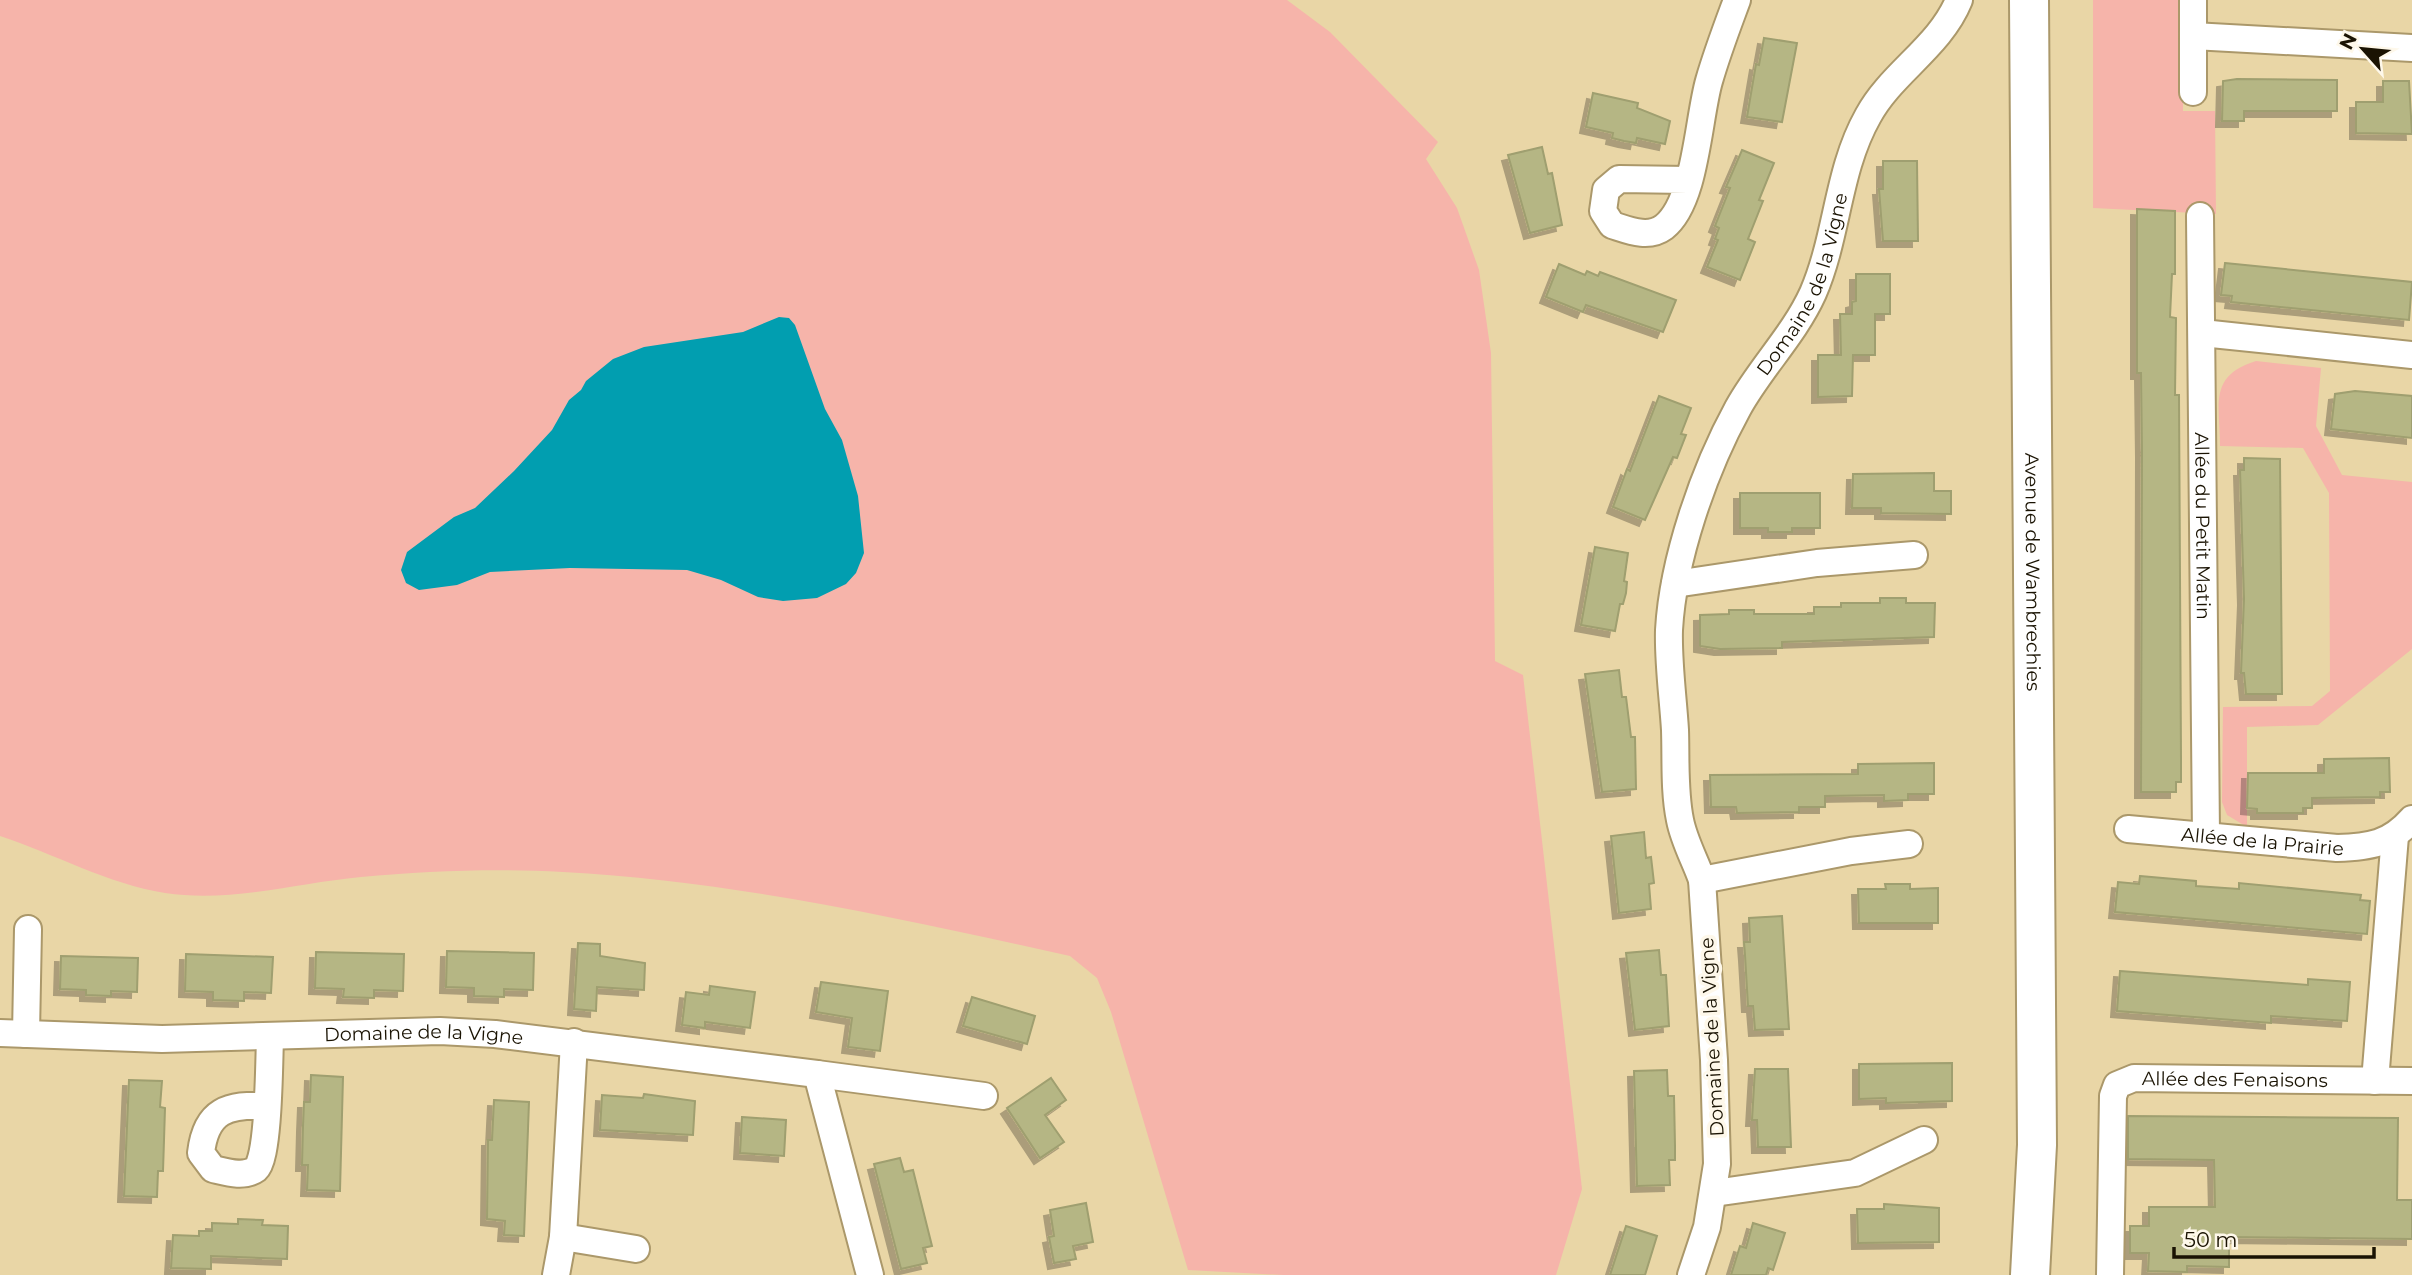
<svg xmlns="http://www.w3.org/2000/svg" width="2412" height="1275" font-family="Montserrat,sans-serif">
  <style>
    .green { fill: #f6b4aa }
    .water { fill: #019eb0 }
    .building { fill: #b5b684; stroke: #9f9f6f; stroke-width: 2; filter: url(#shadow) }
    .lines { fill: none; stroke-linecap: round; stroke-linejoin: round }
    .minor-casing { stroke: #ab986a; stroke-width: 30 }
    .secondary-casing { stroke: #ab986a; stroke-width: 42 }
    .minor { stroke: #fff; stroke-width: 26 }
    .secondary { stroke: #fff; stroke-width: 38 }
    .labels { text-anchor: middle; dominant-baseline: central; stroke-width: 7; stroke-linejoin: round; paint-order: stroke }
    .street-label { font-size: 19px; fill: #1a1303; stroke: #fef8ea }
  </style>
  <defs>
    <filter id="shadow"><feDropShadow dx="-6" dy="6" stdDeviation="0" flood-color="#0004"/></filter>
  </defs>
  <rect width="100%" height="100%" fill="#e9d6a6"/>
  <g class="green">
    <path d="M0,0H1287L1330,32L1438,142L1426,159L1457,208L1479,270L1491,353L1495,661L1523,675L1582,1189L1556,1275H1284L1188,1270L1111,1012L1097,978L1070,956C903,919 734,881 563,872C496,868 427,871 361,877C296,883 231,903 165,893C108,884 55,854 0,836Z"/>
    <path d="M2093,0H2183V111H2215L2216,214L2093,208Z"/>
    <path d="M2256,361L2321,368L2316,426L2342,475L2412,482V649L2318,725L2247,727V827L2227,815L2222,802L2223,707L2312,706L2330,691L2329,493L2303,448L2220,446C2220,404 2208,376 2256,361Z"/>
  </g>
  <path class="water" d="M779,317L789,318L795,325L825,409L842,440L858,496L864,553L856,573L846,584L817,598L783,601L758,597L721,580L687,570L570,568L490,572L457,585L419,590L406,583L401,570L407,552L454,517L475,508L514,471L552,430L569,400L581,390L586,381L613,359L644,347L743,332Z"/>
  <g class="building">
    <path d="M1764,38L1797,43L1782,122L1747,117L1756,64L1759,65Z"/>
    <path d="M2237,79L2337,80V111H2244V121H2222L2223,81Z"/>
    <path d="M2383,81H2409L2412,134L2356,133V102H2383Z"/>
    <path d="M1593,93L1638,103L1637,108L1670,121L1665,144L1637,138L1636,143L1624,141L1612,138L1613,133L1586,127Z"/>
    <path d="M1542,147L1548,174L1552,173L1562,225L1530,233L1508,155Z"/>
    <path d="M1742,150L1774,163L1759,200L1763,201L1748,239L1755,242L1740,280L1707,267L1718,240L1715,239L1719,228L1715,226L1730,188L1726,187Z"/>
    <path d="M1883,161H1917L1918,241H1883L1879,189H1883Z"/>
    <path d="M2137,209L2175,211V274H2172L2170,317L2176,318L2175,395H2179L2181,758V782H2176V792H2141L2142,452L2141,373H2137Z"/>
    <path d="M2225,263L2412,282L2409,320L2231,302L2232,296L2221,295Z"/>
    <path d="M1559,264L1585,275L1587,271L1598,276L1600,272L1676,300L1663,332L1586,305L1583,312L1546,297Z"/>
    <path d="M1856,274H1890V314H1875V355H1853L1852,396L1818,397V355H1841L1840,314H1852V302L1856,301Z"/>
    <path d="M2355,391L2412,396V438L2331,429L2335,394Z"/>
    <path d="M1659,396L1691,408L1681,434L1686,435L1677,458L1673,457L1645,520L1613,507L1627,469L1630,471Z"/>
    <path d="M2244,458L2280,459L2282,694H2246L2244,673H2241L2244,599L2240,470H2244Z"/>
    <path d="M1934,473V491H1951V514L1881,513V508H1852L1853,474Z"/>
    <path d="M1740,493H1820V528H1792V532H1768V528H1740Z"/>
    <path d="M1595,547L1628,553L1624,581L1627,582L1626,593L1623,604H1620L1615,631L1581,625Z"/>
    <path d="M1880,598H1906V603H1935L1934,637L1782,642V648L1720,649L1700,646V615L1729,614V610H1754V614H1814V607H1841V603H1880Z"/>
    <path d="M1619,670L1622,697H1626L1631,737H1635L1636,789L1602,792L1585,674Z"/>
    <path d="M2389,758L2390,792H2380V797L2312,798V808H2303V813H2257V809L2247,808L2248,773H2324V759Z"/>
    <path d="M1934,763V794H1908V800L1884,801V795L1825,796V807H1799V812L1737,813L1736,807H1711L1710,775L1858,774V764Z"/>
    <path d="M1644,832L1646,858L1651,857L1654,883L1649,884L1651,909L1619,913L1611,836Z"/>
    <path d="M2140,876L2196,881V886L2239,889V883L2361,895L2360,900L2370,901L2367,934L2115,912L2118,882L2139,884Z"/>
    <path d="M1885,884H1910V889L1938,888V923H1859L1858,889H1886Z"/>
    <path d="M1782,916L1789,1029L1755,1030L1753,1006H1748L1745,955L1744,942H1750L1749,918Z"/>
    <path d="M578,943L600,944V956L645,963L644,990L597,987L596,1011L574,1009Z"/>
    <path d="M1659,950L1661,975H1666L1669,1026L1635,1030L1626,953Z"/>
    <path d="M447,951L534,953L533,990L504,989V997L474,996V988L446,987Z"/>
    <path d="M316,952L404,954L403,991L374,990V998L343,997L344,989L315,988Z"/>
    <path d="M186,954L273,957L271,993L244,992V1001L213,1000V992L185,991Z"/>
    <path d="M61,956L138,958L137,992L111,991V996L86,995V990L60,989Z"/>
    <path d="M2120,971L2308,985V979L2350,982L2347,1021L2271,1016V1023L2117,1011Z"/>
    <path d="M821,982L888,991L880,1051L848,1047L852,1018L816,1012Z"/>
    <path d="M710,986L755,992L750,1028L705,1022V1028L682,1025L686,992L709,995Z"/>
    <path d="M972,997L1035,1016L1027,1044L963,1026Z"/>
    <path d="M1952,1063V1101L1886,1103V1098L1859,1099V1064Z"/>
    <path d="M1755,1069H1788L1791,1147H1758L1757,1120H1752Z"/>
    <path d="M1667,1070L1668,1096H1674L1675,1146V1160H1669L1670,1185L1637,1186L1634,1071Z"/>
    <path d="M311,1075L343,1077L340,1191L307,1190L308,1165H302L303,1126L304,1102H310Z"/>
    <path d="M1051,1078L1066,1100L1045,1115L1064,1142L1040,1158L1007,1108Z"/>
    <path d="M129,1080L162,1081L160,1107L165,1108L164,1140L163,1171H158L157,1197L124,1196Z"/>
    <path d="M644,1094L695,1101L693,1135L600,1130L602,1095L643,1098Z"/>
    <path d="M494,1100L529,1102L524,1236L504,1235L505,1221L487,1219L488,1140H492Z"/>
    <path d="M2128,1116L2398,1118L2397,1200H2412V1239L2229,1237V1267L2187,1266V1272L2148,1271L2149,1253H2130V1226H2149V1207H2215L2214,1160L2128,1159Z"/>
    <path d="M742,1117L786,1120L784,1156L740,1153Z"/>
    <path d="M900,1158L904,1172L913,1170L932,1246L923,1248L927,1263L901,1269L874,1164Z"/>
    <path d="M1086,1203L1093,1242L1073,1246L1076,1259L1054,1263L1049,1237L1054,1236L1050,1210Z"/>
    <path d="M1884,1204L1939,1208V1242L1858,1243L1857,1209H1884Z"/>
    <path d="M238,1219L263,1220L262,1225L288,1226L287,1259L211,1256V1269L171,1268L173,1235L199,1236V1231H212V1223L238,1224Z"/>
    <path d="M1753,1223L1785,1233L1773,1270L1768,1268L1766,1275H1731L1740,1246L1746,1248Z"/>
    <path d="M1626,1226L1657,1236L1645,1275H1610Z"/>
  </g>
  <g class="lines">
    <defs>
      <g id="minor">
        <path d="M2193,0V92"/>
        <path d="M2193,36L2412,48"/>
        <path d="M1688,180L1619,179L1606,190L1603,211L1612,225C1628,230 1648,239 1664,227C1696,202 1698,119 1709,81C1717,53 1727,27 1737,0"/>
        <path id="s1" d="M2200,216L2206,835"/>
        <path d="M2202,333L2412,355"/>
        <path d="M1675,584L1817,563L1914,555"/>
        <path id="s2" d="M2128,829L2337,848C2370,847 2390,844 2412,819"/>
        <path d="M1702,880L1851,851L1909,844"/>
        <path id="s3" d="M0,1033L162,1039L440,1031L495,1034L817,1074L870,1275"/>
        <path d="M26,1034L28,929"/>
        <path d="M817,1074L984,1096"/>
        <path d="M2375,1081L2395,836"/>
        <path d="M267,1106C228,1104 206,1110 201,1153L213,1169C226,1172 244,1178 256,1169C269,1158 269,1061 270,1038"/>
        <path d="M1714,1193L1855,1173L1924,1140"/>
        <path d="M563,1237L636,1249"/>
        <path d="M556,1275L563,1237L574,1042"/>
        <path id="s4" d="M1691,1275L1707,1227L1717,1164L1714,1060L1702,880C1695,860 1684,841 1680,820C1674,791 1676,760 1675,730C1673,697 1668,663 1669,630C1673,559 1704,470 1738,408C1760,368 1794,335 1813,293C1838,235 1837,171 1868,116C1891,73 1940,47 1959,0"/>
        <path id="s5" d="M2110,1275L2113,1096L2117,1085L2134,1078L2412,1081"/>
      </g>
      <g id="secondary">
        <path id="s6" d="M2029,0L2037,1145L2030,1275"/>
      </g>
    </defs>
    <use href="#minor" class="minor-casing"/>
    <use href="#secondary" class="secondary-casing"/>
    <use href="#minor" class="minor"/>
    <use href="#secondary" class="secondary"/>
  </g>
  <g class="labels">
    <g class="street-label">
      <text stroke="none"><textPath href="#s4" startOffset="1029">Domaine de la Vigne</textPath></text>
      <text stroke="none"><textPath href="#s1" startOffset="310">Allée du Petit Matin</textPath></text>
      <text stroke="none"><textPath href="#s6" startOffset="572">Avenue de Wambrechies</textPath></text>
      <text stroke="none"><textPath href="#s2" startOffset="135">Allée de la Prairie</textPath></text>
      <text stroke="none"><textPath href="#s3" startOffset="424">Domaine de la Vigne</textPath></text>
      <text transform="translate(1712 1037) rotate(-93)">Domaine de la Vigne</text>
      <text stroke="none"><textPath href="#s5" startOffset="310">Allée des Fenaisons</textPath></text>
    </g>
  </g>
  <g transform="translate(2363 49) rotate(297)" stroke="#fef8ea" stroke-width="5" paint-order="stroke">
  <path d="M0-5L12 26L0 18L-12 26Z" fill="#1a1303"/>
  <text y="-10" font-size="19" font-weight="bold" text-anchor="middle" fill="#1a1303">N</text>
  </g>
  <path d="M2174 1247v10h200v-10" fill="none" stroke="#1a1303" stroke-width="3.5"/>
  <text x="2184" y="1247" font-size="21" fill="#1a1303" stroke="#fef8ea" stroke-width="5" paint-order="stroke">50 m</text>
</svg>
